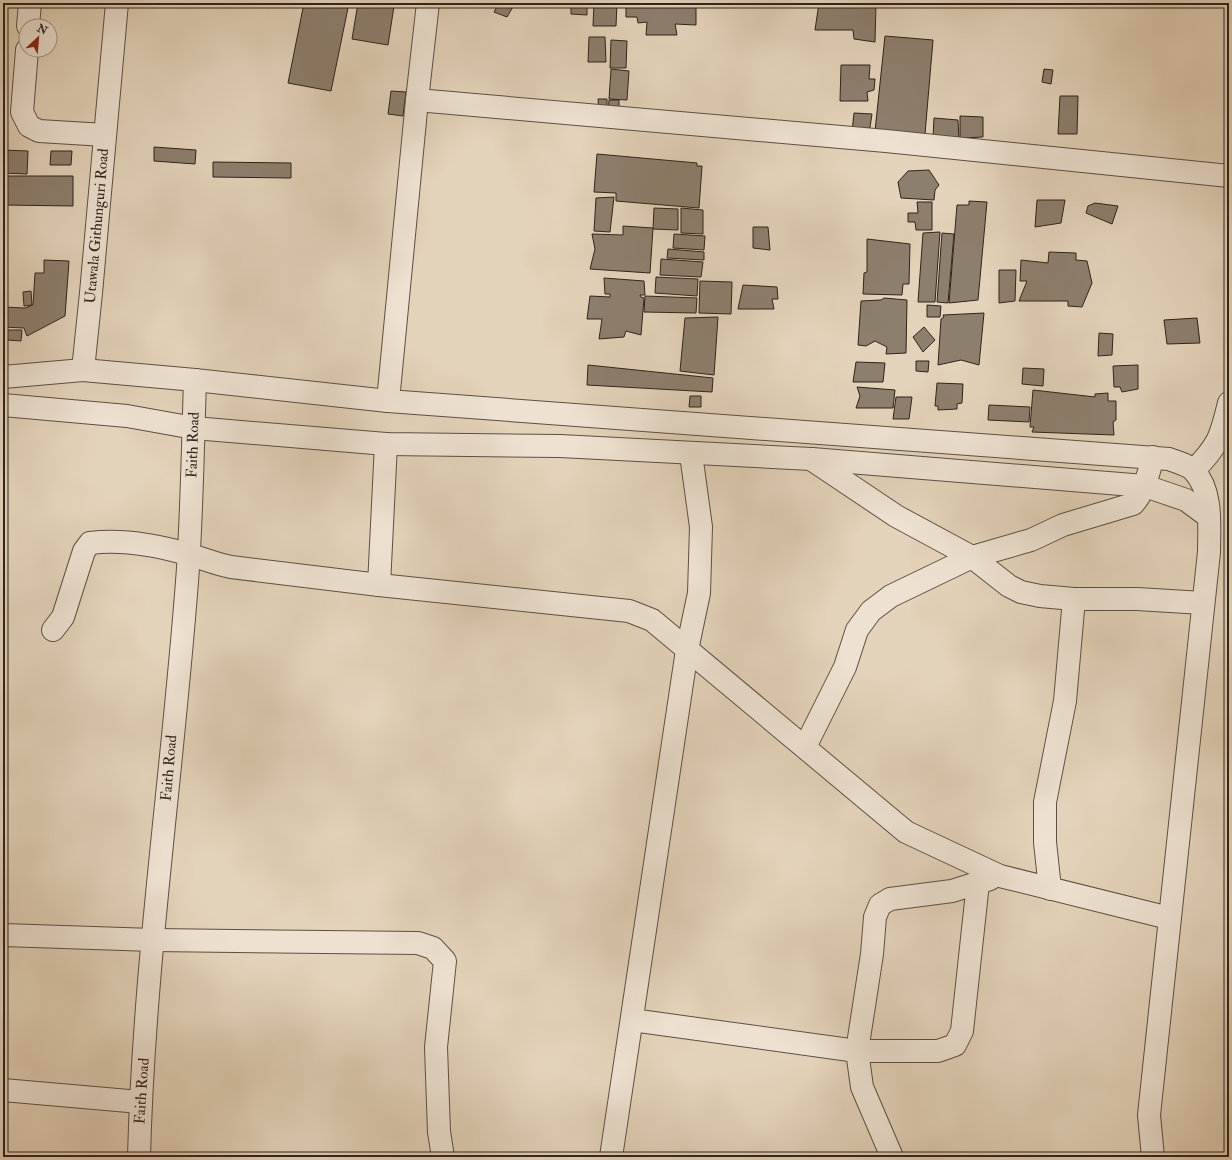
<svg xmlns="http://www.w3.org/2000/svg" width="1232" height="1160" font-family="'IM FELL Double Pica',serif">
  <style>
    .building { fill: #8d7f6e; stroke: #2f231c }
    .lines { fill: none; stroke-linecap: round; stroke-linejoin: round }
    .minor-casing { stroke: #5c4f44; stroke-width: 24 }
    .minor { stroke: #ede2d2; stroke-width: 22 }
    .labels { text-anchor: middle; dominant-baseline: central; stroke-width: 3.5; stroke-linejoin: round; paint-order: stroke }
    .street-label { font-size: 15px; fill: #2f231c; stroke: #ede2d2 }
  </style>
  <rect width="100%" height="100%" fill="#e3d3ba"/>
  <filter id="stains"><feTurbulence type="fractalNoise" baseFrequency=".005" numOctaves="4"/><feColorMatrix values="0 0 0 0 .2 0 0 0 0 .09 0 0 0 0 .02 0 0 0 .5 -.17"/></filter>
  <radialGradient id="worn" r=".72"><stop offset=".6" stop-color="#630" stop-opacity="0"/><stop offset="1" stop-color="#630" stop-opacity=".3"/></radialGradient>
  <g class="building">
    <path d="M304,3H349L331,91L288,83Z"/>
    <path d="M358,3H379L394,6L388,45L352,39Z"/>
    <path d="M499,3H509L514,5L507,17L494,12Z"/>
    <path d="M571,3H587V15L571,14Z"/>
    <path d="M594,3H617L616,26H593Z"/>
    <path d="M626,3H696V25L675,24L677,35H646L647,22L638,23L637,17H626Z"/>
    <path d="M819,3H876L875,42L854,39L853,30H815Z"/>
    <path d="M885,36L933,40L925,134L875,131Z"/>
    <path d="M589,37H605L606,62H588Z"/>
    <path d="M611,40L627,41L626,68H610Z"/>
    <path d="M841,65H870L869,79H875L874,90L867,92L868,101H840Z"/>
    <path d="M611,69L629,71L627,100L609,99Z"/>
    <path d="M1044,69L1053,70L1051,84L1042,82Z"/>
    <path d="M391,91L406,92L403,116L388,114Z"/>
    <path d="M1060,96H1078L1077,134H1058Z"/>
    <path d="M598,99H607V112L599,113Z"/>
    <path d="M609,100H619V112H608Z"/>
    <path d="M854,113L872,114L869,134L852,132Z"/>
    <path d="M960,116L983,117V137L960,138Z"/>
    <path d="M934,118L958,120L959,139L933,138Z"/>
    <path d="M154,147L196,150L195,164L154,161Z"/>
    <path d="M3,150L28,151L27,174L3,173Z"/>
    <path d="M51,151H72L71,165H50Z"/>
    <path d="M597,154L697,163V166H702L699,208L616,201V193L594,192Z"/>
    <path d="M213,162L291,163V178L213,177Z"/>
    <path d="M929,170L939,185L935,190L934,200L901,198L898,182L908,171Z"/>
    <path d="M3,176H73V206L3,205Z"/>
    <path d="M614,197L610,232L594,231L596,198Z"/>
    <path d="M1037,200H1065L1061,223L1035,227Z"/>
    <path d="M969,201L987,202L978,300L949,303L957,205H969Z"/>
    <path d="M917,202H932V230H916L915,222H908V213H918Z"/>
    <path d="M1095,203L1118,206L1112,224L1086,213L1088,206Z"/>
    <path d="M654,208L678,209V230L653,229Z"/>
    <path d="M681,208L703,210V234L681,233Z"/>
    <path d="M623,226L653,228L650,273L590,269L595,249L592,234L623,235Z"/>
    <path d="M753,227H768L770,250L753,248Z"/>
    <path d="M940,232L935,302H918L923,233Z"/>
    <path d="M942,233L954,234L948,303L937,302Z"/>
    <path d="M674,234L705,236L704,250L673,248Z"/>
    <path d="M867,239L910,244L909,284H903L902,295L863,294L864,273L867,272Z"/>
    <path d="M668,249L704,252V260L667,258Z"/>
    <path d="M1049,252L1076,253V260L1087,261L1092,283L1082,307L1068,306V301H1019L1027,281H1020L1021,260L1048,263Z"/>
    <path d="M661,259L703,262L701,277L660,275Z"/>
    <path d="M44,260L69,261L65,316L27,336L24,328L3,327V307L25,308L33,305L35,273H44Z"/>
    <path d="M999,270H1016L1015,301L999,303Z"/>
    <path d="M656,277L698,279L697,296L655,293Z"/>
    <path d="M604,278L644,281L645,295H640L641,297L644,298L641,335L626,331L624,337L599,339L602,319H587L590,296L610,297V294H605Z"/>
    <path d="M700,281L732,282L731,314L699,313Z"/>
    <path d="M743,285L777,287L778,299H772L774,309H738Z"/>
    <path d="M31,291L32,305L24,306L23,292Z"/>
    <path d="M645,296L697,298L696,313L644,312Z"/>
    <path d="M884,298L907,300L906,353L886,354L887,347L875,341L866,346L858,345L861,301L881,300Z"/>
    <path d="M927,305L941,306L940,317H927Z"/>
    <path d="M984,313L979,365L961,360L938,365L941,319L944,317L943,315Z"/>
    <path d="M718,317L714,375L680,371L685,318Z"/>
    <path d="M1197,318L1200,343L1167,344L1164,320Z"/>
    <path d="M924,327L935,340L923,352L913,337Z"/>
    <path d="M7,330H22L21,341L7,340Z"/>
    <path d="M1099,333L1113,334L1112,355L1098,356Z"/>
    <path d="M916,361H929L928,372L916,371Z"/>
    <path d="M856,362L885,363L883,382H853Z"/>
    <path d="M588,365L713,378L712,392L587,385Z"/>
    <path d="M1138,365V389L1122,392L1120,387H1114L1113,366Z"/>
    <path d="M1023,368L1044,369L1043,386L1022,384Z"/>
    <path d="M937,383L963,384L962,403L957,404V409L938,410V406H935Z"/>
    <path d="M857,387L895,390L893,408H856L860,396Z"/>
    <path d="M1033,390L1095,397V394L1108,393V401H1116V420L1113,422L1114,435L1032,432L1034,427H1030Z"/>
    <path d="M690,396H701V407H689Z"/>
    <path d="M896,397H912L909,419H893Z"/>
    <path d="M989,405L1030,407L1029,422L988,420Z"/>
  </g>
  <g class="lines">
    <defs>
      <g id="minor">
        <path d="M28,26L30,3"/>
        <path d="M27,50L22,112L29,126L39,131L105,135"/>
        <path d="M417,100L886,141L1229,176"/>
        <path d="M83,370L91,293L117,3"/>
        <path d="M3,377L83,370L195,380L388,401L1169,459C1176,462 1189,465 1194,471C1213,491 1209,527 1209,552L1149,1115L1153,1157"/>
        <path d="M388,401L417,100L428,3"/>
        <path d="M3,405L127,416L194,428L386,444L560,446L811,459L896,516L972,557L1009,586L1021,592L1040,596L1074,599H1137L1203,603"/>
        <path d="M812,459L1145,486L1186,500L1209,517"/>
        <path d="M1194,470C1219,445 1221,436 1229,403"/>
        <path d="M379,585L386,444"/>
        <path d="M53,630L63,617L84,551L90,543C122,539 156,545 187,554C202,558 215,564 231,567L379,585L629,611L652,620L906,832L1000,876L1169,918"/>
        <path d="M805,747L845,667L857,630L871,611L891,596L972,557L1031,540L1063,525L1133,504C1145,491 1148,474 1153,457"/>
        <path d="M1050,889L1045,842V802L1065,701L1074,599"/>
        <path d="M3,935L153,940L418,943L433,948L445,961L436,1047L439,1132L443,1157"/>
        <path d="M632,1020L857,1051H938L955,1045L962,1031L978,883"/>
        <path d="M3,1090L140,1102"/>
        <path d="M139,1157C144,960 174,764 188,568C192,505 193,442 195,380"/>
        <path d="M611,1157L687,650L699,593L701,527L691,454"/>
        <path d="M892,1157L862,1087L857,1051L872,954L875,917L880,905L890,899L952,891L990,879"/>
      </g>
    </defs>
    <use href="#minor" class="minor-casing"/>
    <use href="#minor" class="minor"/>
  </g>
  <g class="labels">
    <g class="street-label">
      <text transform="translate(97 226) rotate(-85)">Utawala Githunguri Road</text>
      <text transform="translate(193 445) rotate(-88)">Faith Road</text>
      <text transform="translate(169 768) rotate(-85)">Faith Road</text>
      <text transform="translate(142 1091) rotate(-86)">Faith Road</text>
    </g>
  </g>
  <rect width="1232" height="1160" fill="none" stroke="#e3d3ba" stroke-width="16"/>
  <rect x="4" y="4" width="1224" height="1152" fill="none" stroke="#2f231c" stroke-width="2"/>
  <rect x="8" y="8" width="1216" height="1144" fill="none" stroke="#2f231c"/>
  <g transform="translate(38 38) rotate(26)"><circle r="19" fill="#ede2d2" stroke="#a19689"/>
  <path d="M0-3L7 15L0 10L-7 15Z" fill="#8f2418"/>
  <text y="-6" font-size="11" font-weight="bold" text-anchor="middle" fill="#2f231c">N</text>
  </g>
  <rect width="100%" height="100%" filter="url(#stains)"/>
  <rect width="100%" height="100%" fill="url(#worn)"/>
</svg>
